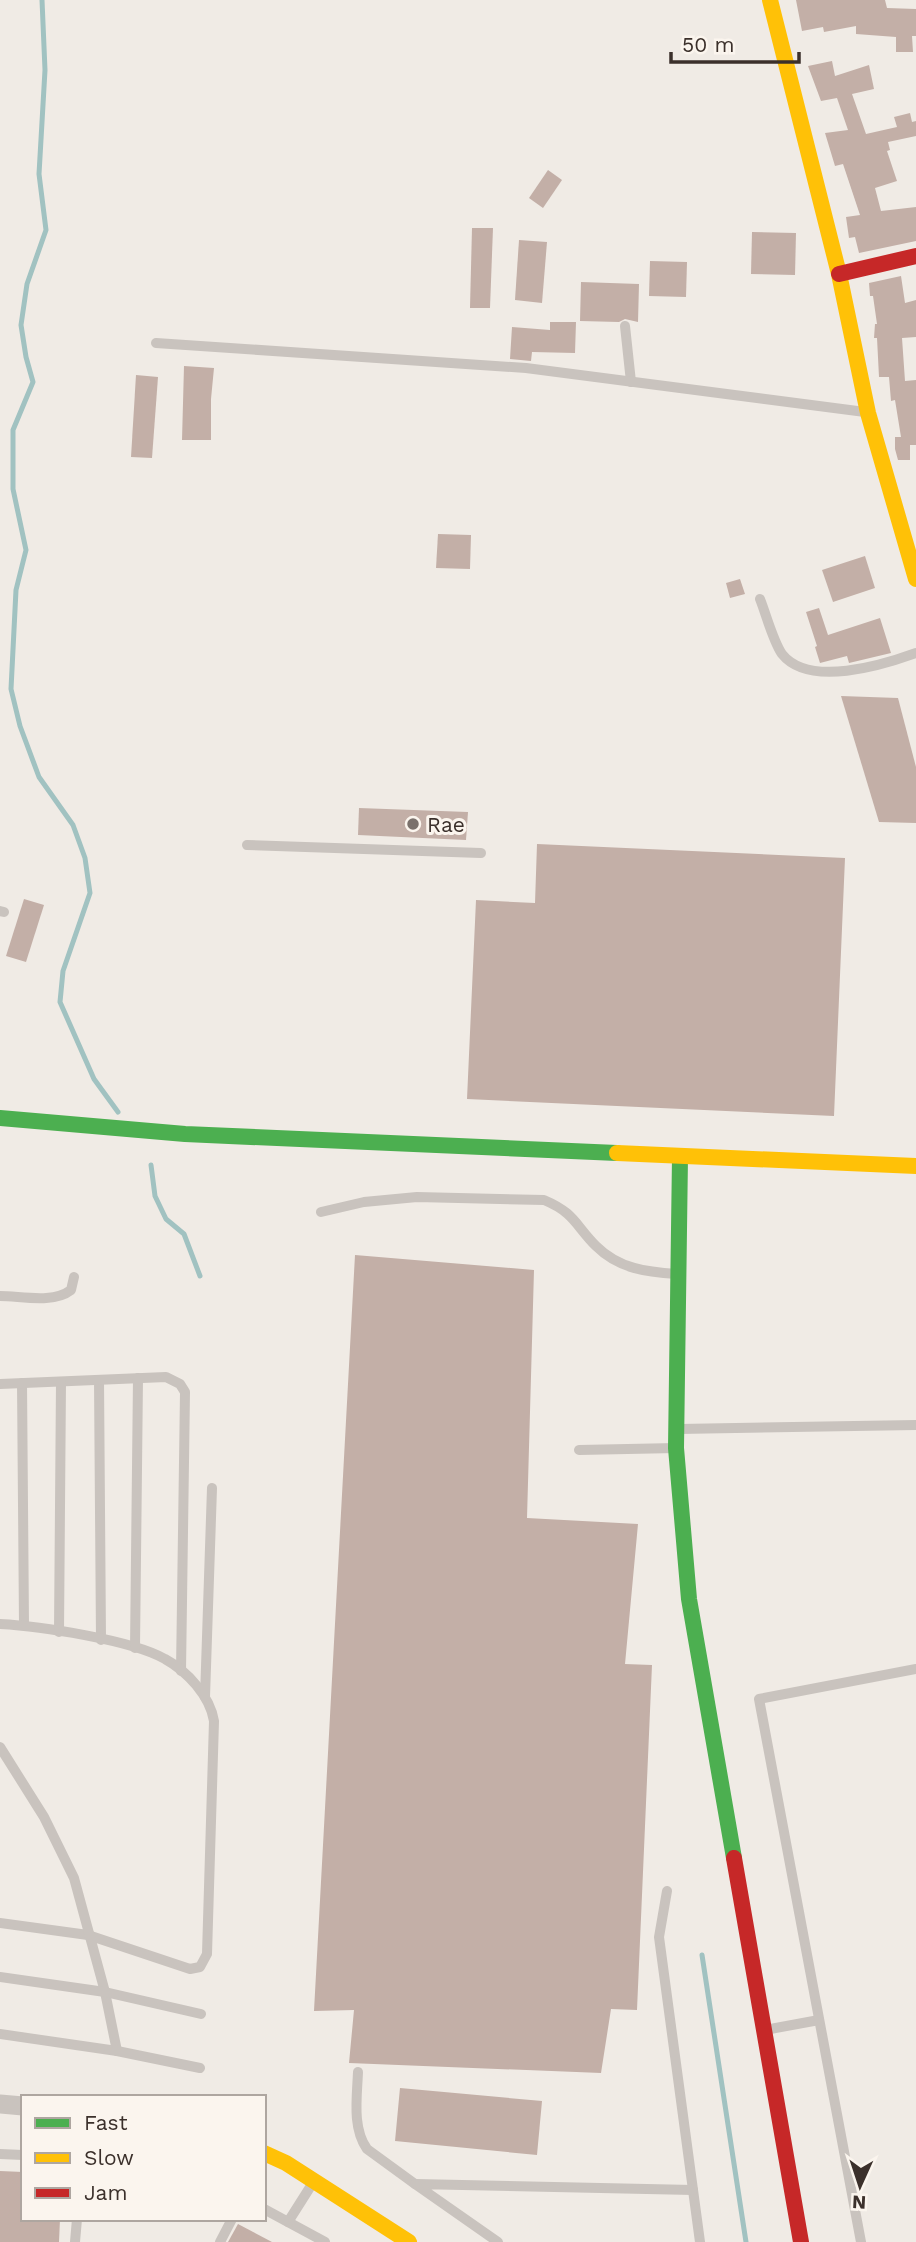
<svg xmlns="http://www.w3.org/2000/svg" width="916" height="2242" font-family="'Work Sans',sans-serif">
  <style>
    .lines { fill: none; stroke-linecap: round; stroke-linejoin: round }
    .stream { stroke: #a1c2c1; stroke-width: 5 }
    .building { fill: #c3afa7 }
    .lane { stroke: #c9c3be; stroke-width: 10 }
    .street { stroke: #c9c3be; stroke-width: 19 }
    .fast { stroke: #4caf50; stroke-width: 16 }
    .slow { stroke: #ffc107; stroke-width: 16 }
    .jam { stroke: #c62828; stroke-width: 16 }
    .poi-dot { fill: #7a716c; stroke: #fbf5ee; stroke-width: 2.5 }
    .labels { text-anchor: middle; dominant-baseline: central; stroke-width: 6; stroke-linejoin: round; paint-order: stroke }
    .poi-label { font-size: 21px; fill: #3b302b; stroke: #fbf5ee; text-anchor: start }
  </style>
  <rect width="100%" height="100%" fill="#f0ebe5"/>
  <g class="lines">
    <g class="stream">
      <path d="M42,0L45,70L39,174L46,230L27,284L21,325L26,357L33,382L13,430V489L26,550L16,590L11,689L20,726L39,777L73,825L85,858L90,893L63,971L60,1002L94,1079L118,1112"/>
      <path d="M151,1165L155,1196L166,1219L184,1234L200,1276"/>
      <path d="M702,1955L746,2242"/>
    </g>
  </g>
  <g class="building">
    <path d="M796,0H885L887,8L916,9V36H912L913,52H896V37L856,34V26L824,32L823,27L802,31Z"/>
    <path d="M832,61L835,76L869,65L874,89L852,94L866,134L897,127L894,117L910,113L912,122L916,121V136L888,142L890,150L887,151L897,181L875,188L881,211L916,207V241L859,253L855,237L849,238L846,217L860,215L843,164L835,166L825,133L848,130L837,98L821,101L808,66Z"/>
    <path d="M548,170L562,180L543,208L529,198Z"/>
    <path d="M472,228H493L490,308H470Z"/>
    <path d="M752,232L796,233L795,275L751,274Z"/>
    <path d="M519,240L547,242L542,303L515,300Z"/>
    <path d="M650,261L687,262L686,297L649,296Z"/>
    <path d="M901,276L905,303L916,300V337L902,338L905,381L916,380V445H910V460H898L895,449V437H901L895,400L891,401L889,377H879L877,338H874L875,324H877L873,296H870L869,283Z"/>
    <path d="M581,282L639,284L638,322L625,319L619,322L580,321Z"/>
    <path d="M550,322H576L575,353L532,352L531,361L510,359L512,327L550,330Z"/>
    <path d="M184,366L214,368L211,399V440H182Z"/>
    <path d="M136,375L158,377L152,458L131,457Z"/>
    <path d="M438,534L471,535L470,569L436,568Z"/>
    <path d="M865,556L875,588L833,602L822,570Z"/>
    <path d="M740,579L745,594L730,598L726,583Z"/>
    <path d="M819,608L828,635L880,618L891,653L849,663L847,656L820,663L815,647L817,646L806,612Z"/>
    <path d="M841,696L898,698L916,767V823L879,822Z"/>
    <path d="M359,808L468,812L466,840L358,835Z"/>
    <path d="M537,844L845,858L834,1116L467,1099L476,900L535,903Z"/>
    <path d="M24,899L44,905L26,962L6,956Z"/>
    <path d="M355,1255L534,1270L527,1518L638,1524L625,1664L652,1665L637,2010L611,2009L601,2073L349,2063L354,2010L314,2011Z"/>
    <path d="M400,2088L542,2101L537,2155L395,2141Z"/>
    <path d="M0,2171L23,2172V2219H60L59,2242H0Z"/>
    <path d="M238,2224L272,2242H228Z"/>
  </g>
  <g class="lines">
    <g class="lane">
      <path d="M625,326L631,382"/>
      <path d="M156,343L526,368L865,412"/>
      <path d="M760,599C766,614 773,641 782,654C809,688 883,665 916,653"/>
      <path d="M247,845L481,853"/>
      <path d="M0,911L4,912"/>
      <path d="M321,1212L364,1202L417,1197L544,1200C575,1213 575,1225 596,1246C619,1269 647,1272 677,1274"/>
      <path d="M0,1296C21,1296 53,1304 71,1290L74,1277"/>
      <path d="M99,1380L101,1640"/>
      <path d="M22,1383L24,1625"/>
      <path d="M0,1384L166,1377L180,1384L185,1392L181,1671"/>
      <path d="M679,1429L916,1425"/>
      <path d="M579,1450L676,1448"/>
      <path d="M0,1624C39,1626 132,1640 165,1659C187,1671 210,1696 214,1721L207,1954L200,1967L190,1969L88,1935L0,1923"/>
      <path d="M59,1632L61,1382"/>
      <path d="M135,1648L138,1378"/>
      <path d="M205,1697L212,1488"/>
      <path d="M0,1747L44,1817L74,1878L105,1992L117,2051"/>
      <path d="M667,1891L659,1937L700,2242"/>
      <path d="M0,1977L105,1992L201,2014"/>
      <path d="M765,2030L819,2020"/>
      <path d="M0,2034L117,2051L200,2068"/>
      <path d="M358,2072C357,2097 352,2128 367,2149L415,2184"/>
      <path d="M0,2154L23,2155"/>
      <path d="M264,2209L325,2242"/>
      <path d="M288,2222L314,2181"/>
      <path d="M75,2242L77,2219"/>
      <path d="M220,2242L232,2219"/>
      <path d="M498,2242L415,2184L693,2190"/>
      <path d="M861,2242L759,1699L916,1669"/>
    </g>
    <path class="street" d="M0,2104L23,2106"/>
    <g class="fast">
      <path d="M0,1118L185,1134L617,1153"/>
      <path d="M680,1157L676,1448L689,1599L734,1858"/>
    </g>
    <g class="slow">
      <path d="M770,0L839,274L868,413L916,579"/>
      <path d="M617,1153L916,1166"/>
      <path d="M264,2153L286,2163L409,2242"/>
    </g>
    <g class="jam">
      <path d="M839,274L916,256"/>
      <path d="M734,1858L801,2242"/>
    </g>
  </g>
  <circle class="poi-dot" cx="413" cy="824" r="7"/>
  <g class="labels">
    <g class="poi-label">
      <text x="427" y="824">Rae</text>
    </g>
  </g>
  <rect x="21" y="2095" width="245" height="126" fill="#fbf5ee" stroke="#aea6a0" stroke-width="2"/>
  <rect x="35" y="2118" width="35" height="10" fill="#4caf50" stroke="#aea6a0" stroke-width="2"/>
  <text x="84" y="2130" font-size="21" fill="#3b302b">Fast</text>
  <rect x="35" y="2153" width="35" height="10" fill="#ffc107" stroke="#aea6a0" stroke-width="2"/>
  <text x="84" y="2165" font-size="21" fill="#3b302b">Slow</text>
  <rect x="35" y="2188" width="35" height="10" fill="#c62828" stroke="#aea6a0" stroke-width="2"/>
  <text x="84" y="2200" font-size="21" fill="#3b302b">Jam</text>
  <g transform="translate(860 2186) rotate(183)" stroke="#fbf5ee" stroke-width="5" paint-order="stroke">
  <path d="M0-5L12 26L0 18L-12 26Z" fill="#3b302b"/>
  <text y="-10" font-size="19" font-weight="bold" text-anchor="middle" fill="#3b302b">N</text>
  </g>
  <path d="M671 52v10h128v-10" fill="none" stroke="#3b302b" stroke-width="3.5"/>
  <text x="682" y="52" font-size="21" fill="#3b302b" stroke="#fbf5ee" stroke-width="5" paint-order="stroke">50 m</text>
</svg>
